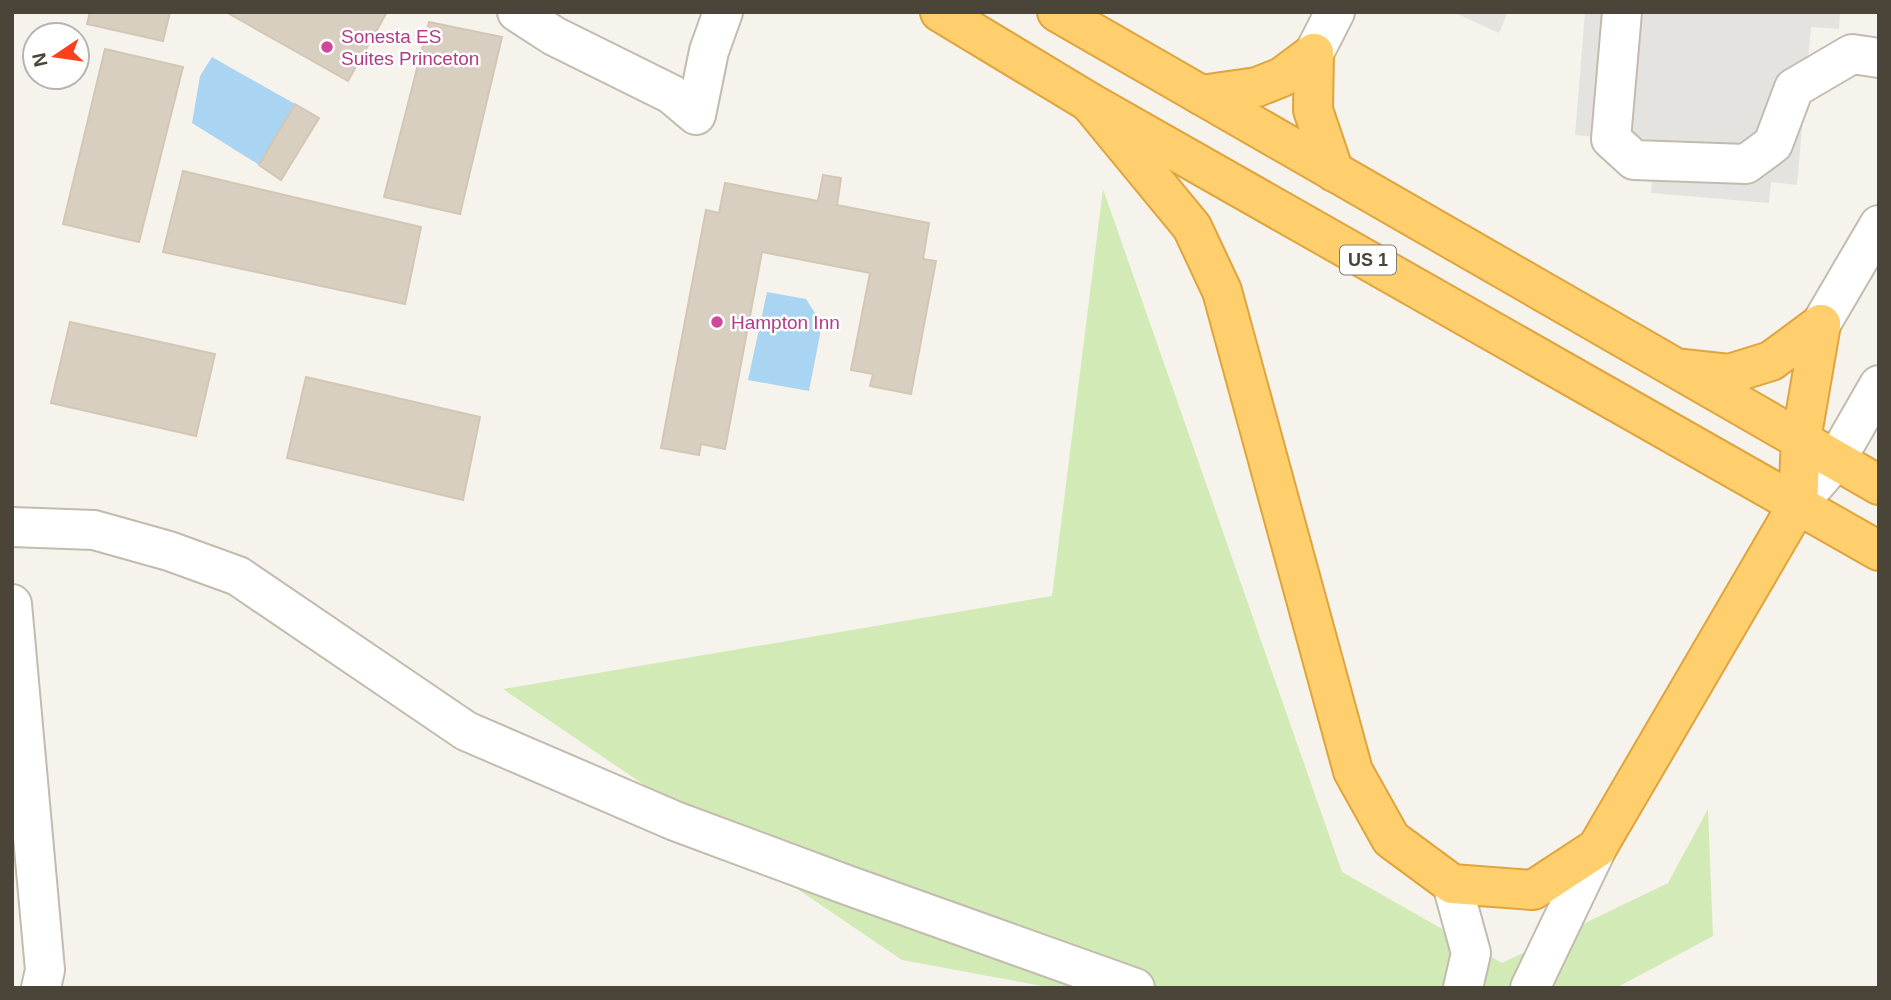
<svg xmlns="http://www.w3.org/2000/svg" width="1891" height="1000" font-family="Arial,sans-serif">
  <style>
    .green { fill: #d2eab5 }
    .parking { fill: #e5e3e0 }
    .water { fill: #a9d4f2 }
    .building { fill: #d8cfc1; stroke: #d3c7b4; stroke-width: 2 }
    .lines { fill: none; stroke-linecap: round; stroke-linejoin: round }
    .minor-casing { stroke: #c2bbae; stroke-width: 42 }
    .highway-casing { stroke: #e0a43c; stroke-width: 42 }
    .minor { stroke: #fff; stroke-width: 38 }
    .highway { stroke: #ffcf6e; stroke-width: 38 }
    .hotel-dot { fill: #d1479c; stroke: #fff; stroke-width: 2.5 }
    .labels { text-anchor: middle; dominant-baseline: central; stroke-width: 5; stroke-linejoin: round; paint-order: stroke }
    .shield { fill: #fff; stroke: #817c74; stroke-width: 2 }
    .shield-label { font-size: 18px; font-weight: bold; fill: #4b4439 }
    .hotel-label { font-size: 19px; fill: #b23c85; stroke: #fff; text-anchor: start }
  </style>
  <rect width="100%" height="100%" fill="#f6f3ec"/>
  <path class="green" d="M1103,189L1342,872L1502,963L1668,883L1708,809L1713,936L1616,988H1053L902,960L503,689L1052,596Z"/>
  <g class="parking">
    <path d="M1453,12H1508L1499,33Z"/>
    <path d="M1585,12H1840L1839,29L1811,27L1797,185L1771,182L1769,203L1651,193L1653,172L1598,137L1575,135Z"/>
  </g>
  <g class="water">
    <path d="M212,57L295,104L259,165L192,123L200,76Z"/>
    <path d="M767,292L806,299L822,324L809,391L748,380Z"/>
  </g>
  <g class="building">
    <path d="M90,12H170L163,41L87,24Z"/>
    <path d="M226,12H387L348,81Z"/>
    <path d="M429,22L502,37L460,214L384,197Z"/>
    <path d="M105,49L183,67L139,242L63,224Z"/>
    <path d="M295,104L319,118L281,180L259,165Z"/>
    <path d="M183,171L421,227L405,304L163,252Z"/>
    <path d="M823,175L841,178L837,205L929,223L923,259L936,261L911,394L870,386L873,374L851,370L870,273L762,252L725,449L701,444L699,455L661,448L706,210L719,213L725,183L818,201Z"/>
    <path d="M70,322L215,354L196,436L51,403Z"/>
    <path d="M306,377L480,417L463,500L287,458Z"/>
  </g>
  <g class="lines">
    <defs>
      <g id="minor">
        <path d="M517,12L554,36L671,94L696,115L709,51L723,12"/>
        <path d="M1622,12L1611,139L1634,160L1746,164L1773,144L1794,88L1852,54L1879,58"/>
        <path d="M1314,53L1335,12"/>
        <path d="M1821,324L1879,225"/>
        <path d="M1798,504L1836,460L1879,385"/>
        <path d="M12,527L94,530L169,551L238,576L466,731L675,821L847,885L1135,988"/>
        <path d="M12,604L45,970L41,988"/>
        <path d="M1452,884L1471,953L1463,988"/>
        <path d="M1530,988L1597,848"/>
      </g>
      <g id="highway">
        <path d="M940,12L1089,102L1879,551"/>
        <path d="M1057,12L1879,485"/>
        <path d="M1314,53L1313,110L1334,172"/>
        <path d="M1201,95L1257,87L1282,77L1314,53"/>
        <path d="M1089,102L1192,227L1222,291L1353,771L1391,839L1452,884L1533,890L1597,848L1798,504L1801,440L1821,324"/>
        <path d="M1683,369L1729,374L1771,361L1821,324"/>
      </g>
    </defs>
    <use href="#minor" class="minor-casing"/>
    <use href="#highway" class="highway-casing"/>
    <use href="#minor" class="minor"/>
    <use href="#highway" class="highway"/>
  </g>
  <g class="hotel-dot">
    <circle cx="327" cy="47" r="7"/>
    <circle cx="717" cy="322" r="7"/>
  </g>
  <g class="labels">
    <rect class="shield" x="1340" y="245.5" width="56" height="29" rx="5"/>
    <g class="shield-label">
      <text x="1368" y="260">US 1</text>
    </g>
    <g class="hotel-label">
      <text x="341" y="36">Sonesta ES<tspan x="341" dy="22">Suites Princeton</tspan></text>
      <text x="731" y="322">Hampton Inn</text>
    </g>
  </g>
  <rect width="1891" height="1000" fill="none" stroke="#4b4439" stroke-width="28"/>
  <g transform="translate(56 56) rotate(257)"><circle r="33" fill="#ffffff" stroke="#b7b4b0" stroke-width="2"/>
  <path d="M0-5L12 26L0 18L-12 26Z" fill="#fc3f1d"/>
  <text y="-10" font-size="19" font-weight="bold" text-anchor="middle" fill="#4b4439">N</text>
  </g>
</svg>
